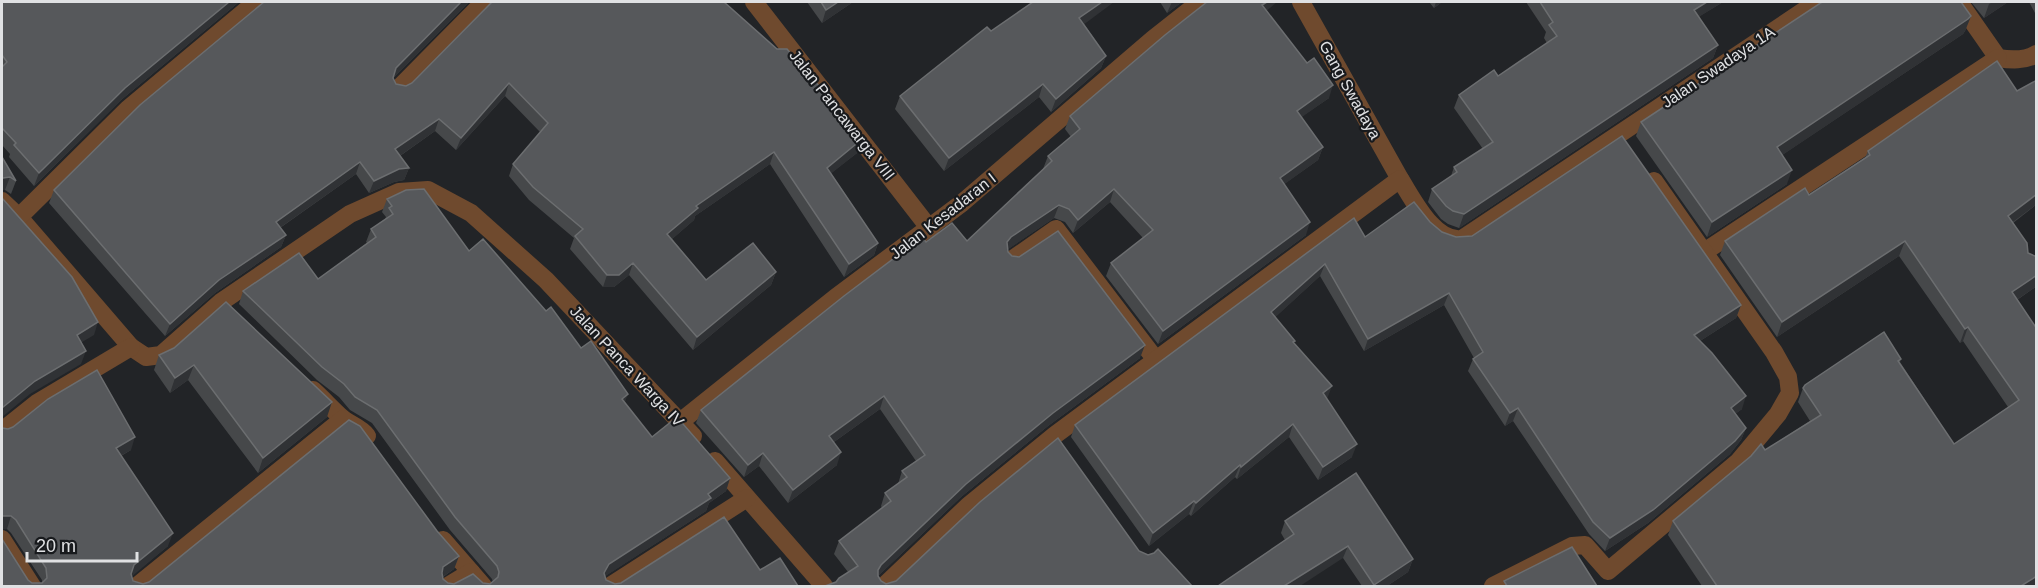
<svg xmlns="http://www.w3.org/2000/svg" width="2038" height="588" font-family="Arial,sans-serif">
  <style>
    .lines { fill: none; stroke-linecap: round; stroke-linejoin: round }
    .minor { stroke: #6f4a2e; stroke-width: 18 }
    .wall { fill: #46484a }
    .shaded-wall { fill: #303235 }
    .building { fill: #56585b; stroke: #6c6e70; stroke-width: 1.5 }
    .labels { text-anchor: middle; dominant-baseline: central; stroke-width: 4.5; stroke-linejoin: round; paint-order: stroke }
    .street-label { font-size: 16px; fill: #e0e1e3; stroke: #181a1d }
  </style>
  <rect width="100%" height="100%" fill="#222427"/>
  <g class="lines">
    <g class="minor">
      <path d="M754,2L930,229"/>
      <path d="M1301,2L1400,179"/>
      <path d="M1959,2L1998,58C2011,60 2025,61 2036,54"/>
      <path d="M399,88L484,2"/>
      <path d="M2,201L19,217L131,347L146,357L161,355L221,302L350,214L399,192L428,190L471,213L546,280L693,436"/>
      <path d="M19,217L128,109L256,2"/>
      <path d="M1704,252L1998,58"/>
      <path d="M1013,259L1056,229L1156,360"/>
      <path d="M313,390C323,399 332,409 342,418C350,425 360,427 367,436"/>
      <path d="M680,422L835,298L962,203L1153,39L1200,2"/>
      <path d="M2,431L37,403L131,347"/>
      <path d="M715,461L824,586"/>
      <path d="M2,539L32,586"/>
      <path d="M443,540L483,586"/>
      <path d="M137,586L343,419"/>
      <path d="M448,586L471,572"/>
      <path d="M610,586L747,498"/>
      <path d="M884,586L968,506L1055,435L1400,179C1413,199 1434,243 1462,239L1817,2"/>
      <path d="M1493,586L1572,546L1585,545L1608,571L1738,462L1778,414L1790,393L1788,377L1774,352L1654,181"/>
    </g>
  </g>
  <g class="wall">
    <path d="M2,2H239L121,100L34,186L9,157L10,154L2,145Z"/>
    <path d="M264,2H469L393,78L396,84L406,86L412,83L492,2L861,140L857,153L831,173L878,243L874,255L844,277L770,164L695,216L694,220L672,239L706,280L776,272L771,285L693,350L629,275L614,287H603L570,249L574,238L529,200L509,176L513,164L540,132L505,96L456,150L435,131L400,156L409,168L404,180L394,182L369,193L356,174L280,228L286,235L281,247L215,293L165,336L49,203L54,190Z"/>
    <path d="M807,2H853L822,23Z"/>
    <path d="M1160,2H1182L1167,13Z"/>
    <path d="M1429,2H1442L1434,8Z"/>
    <path d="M1526,2H1723L1698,17L1718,45L1713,58L1459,228L1448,224L1441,219L1428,202L1432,189L1451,176L1454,167L1483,149L1454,108L1459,95L1498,76L1547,43L1544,38L1546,32Z"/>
    <path d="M1971,2H2008L1984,18Z"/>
    <path d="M2029,2H2037V12L2035,13Z"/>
    <path d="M1267,11L1329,98L1301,117L1323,147L1318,160L1284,184L1306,235L1158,344L1106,276L1111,263L1143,238L1110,202L1073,233L1065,222L1054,218L1008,249V252L1140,358L1048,426L961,497L878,576L881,581L886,584L1139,551L1192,586H825L836,582L848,572L834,554L839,541L882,508L881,506L885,493L898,484L902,471L916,461L880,409L834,442L837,465L788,503L759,466L744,477L696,423L701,410L926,242L967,241L1043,169L1048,156L1071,137L1065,129L1070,116Z"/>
    <path d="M1971,16L1965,31L1963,34L1782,155L1787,184L1707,237L1636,136L1641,122Z"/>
    <path d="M1084,24L1106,56L1101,68L1051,112L1039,97L944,171L895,109L900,96L991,31Z"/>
    <path d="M2037,80V204L2013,223L2028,253L2037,286L2017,300L2037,586H1702L1668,535L1673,521L1765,450L1810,421L1798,402L1803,388L1901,359L1900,362L1954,444L2008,407L1963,341L1960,343L1899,256L1777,337L1720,255L1725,241L1809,195L1865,158L1868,151L2017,91Z"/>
    <path d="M2,157L16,181L11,194L5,190Z"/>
    <path d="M387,199L469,251L546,311L581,348L652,437L730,478L726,491L709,503L706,511L605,576L606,580L615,584L760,570L798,586H2L28,580L32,583H42V580L11,533L7,529H2V428L131,450L121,456L168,546L131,576L133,581L143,584L437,531L459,556L454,569L443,577V579L448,583L454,584H490L493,582L492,579L450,530L372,423L350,410L339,397L317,380L239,304L243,291L318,279L367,243L366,242L371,229L385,219L386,217L382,212Z"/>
    <path d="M1430,222L1442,232L1456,237L1741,305L1736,318L1700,341L1742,409L1735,414L1746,428L1741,440L1730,454L1648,523L1605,551L1589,534L1513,421L1505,426L1468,371L1473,359L1474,358L1444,305L1364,351L1320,276L1275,317L1294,343L1327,399L1352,457L1318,480L1289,437L1237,479L1235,477L1191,516L1189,514L1149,546L1071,437L1075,425L1365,237Z"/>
    <path d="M174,348L327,417L258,473L188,380L170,393L154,370L159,355Z"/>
    <path d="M1285,521L1413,559L1408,572L1387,586H1362L1343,558L1285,540L1281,533Z"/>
  </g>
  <g class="shaded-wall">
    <path d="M229,2H239L121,100L34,186L39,173L125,88Z"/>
    <path d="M461,2H469L391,80L396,68Z"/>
    <path d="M838,2H853L822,23L826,10Z"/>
    <path d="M1102,2H1114L1075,31L1079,18Z"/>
    <path d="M1172,2H1182L1167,13Z"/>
    <path d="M1267,2H1277L1258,18L1262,5Z"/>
    <path d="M1436,2H1442L1434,8Z"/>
    <path d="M1707,2H1723L1689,23L1694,10Z"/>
    <path d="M1993,2H2008L1984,18L1989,4Z"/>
    <path d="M1971,16L1965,31L1963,34L1772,162L1777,147Z"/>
    <path d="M1718,45L1713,58L1459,228L1464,214Z"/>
    <path d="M1106,56L1101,68L1051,112L1056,99Z"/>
    <path d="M509,83L505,96L456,150L461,138Z"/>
    <path d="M1043,84L1039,97L944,171L949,158Z"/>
    <path d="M1333,85L1329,98L1292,124L1297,111Z"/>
    <path d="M439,119L435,131L391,162L395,149Z"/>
    <path d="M861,140L857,153L823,180L827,168Z"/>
    <path d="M1323,147L1318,160L1275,191L1280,178Z"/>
    <path d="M774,152L770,164L695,216L694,220L663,247L667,234L696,206Z"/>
    <path d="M360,162L356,174L271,234L276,222Z"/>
    <path d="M409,168L404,180L394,182L369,193L374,181L399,169Z"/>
    <path d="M1792,170L1787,184L1707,237L1712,222Z"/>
    <path d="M10,177L5,190H2V179L3,178Z"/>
    <path d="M1114,189L1110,202L1073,233L1078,220Z"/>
    <path d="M2037,194V204L2002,230L2008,216Z"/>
    <path d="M1059,205L1054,218L1007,250V242L1011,237Z"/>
    <path d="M1310,222L1306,235L1158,344L1163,331Z"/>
    <path d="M286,235L281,247L215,293L165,336L170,324L219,280Z"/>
    <path d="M1905,241L1899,256L1777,337L1782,322Z"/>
    <path d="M878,243L874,255L844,277L849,264Z"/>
    <path d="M633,263L629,275L614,287H603L607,275Z"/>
    <path d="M1325,264L1320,276L1267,325L1271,312Z"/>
    <path d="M776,272L771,285L693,350L697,337Z"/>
    <path d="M2037,275V286L2006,307L2012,292Z"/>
    <path d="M1449,293L1444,305L1364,351L1368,339Z"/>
    <path d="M1741,305L1736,318L1689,348L1694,335Z"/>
    <path d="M98,322L94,335L72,348L77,335Z"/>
    <path d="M1968,327L1963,341L1960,343L1965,329Z"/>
    <path d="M1145,345L1140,358L1048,426L961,497L876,578L878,570L881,565L966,484L1053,413Z"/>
    <path d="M86,351L81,364L30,394L2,417V408L35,381Z"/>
    <path d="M194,365L188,380L170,393L175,378Z"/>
    <path d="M1332,386L1327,399L1323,393Z"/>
    <path d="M628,394L623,407L622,399Z"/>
    <path d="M884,396L880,409L824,449L829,436Z"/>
    <path d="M1746,396L1742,409L1726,421L1731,408Z"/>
    <path d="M332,402L327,417L258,473L263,458Z"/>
    <path d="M1518,408L1513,421L1505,426L1510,413Z"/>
    <path d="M1293,424L1289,437L1237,479L1241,467Z"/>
    <path d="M1746,428L1741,440L1730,454L1648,523L1605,551L1610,538Z"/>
    <path d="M135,437L131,450L111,461L116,448Z"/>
    <path d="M1357,444L1352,457L1318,480L1323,467Z"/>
    <path d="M841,452L837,465L788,503L793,490Z"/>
    <path d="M763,453L759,466L744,477L748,465Z"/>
    <path d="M1240,465L1235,477L1191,516L1196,503Z"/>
    <path d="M730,478L726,491L709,503L706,511L604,577V573L609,564Z"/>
    <path d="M1194,501L1189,514L1149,546L1153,533Z"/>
    <path d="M2,516H11L7,529H2Z"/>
    <path d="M173,533L168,546L130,578L134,565Z"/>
    <path d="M1348,546L1343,558L1300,586H1284Z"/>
    <path d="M459,556L454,569L438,580L443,567Z"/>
    <path d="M1413,559L1408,572L1387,586H1374V585Z"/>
    <path d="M2037,576V586H2021Z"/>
  </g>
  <g class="building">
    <path d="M2,2H229L125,88L39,173L14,145L16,143L2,128V67L7,62L2,55Z"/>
    <path d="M264,2H461L396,68L393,78L396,84L406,86L412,83L492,2H724L777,49H787L819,86L861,140L827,168L878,243L849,264L774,152L696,206L698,208L667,234L706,280L753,243L776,272L697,337L633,263L619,275H607L575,236L583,229L533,187L513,164L548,123L509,83L461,138L439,119L395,149L409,168L399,169L374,181L360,162L276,222L286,235L219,280L170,324L54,190L140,105Z"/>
    <path d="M821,2H838L826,10Z"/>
    <path d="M1033,2H1102L1079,18L1106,56L1056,99L1043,84L949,158L900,96L987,27L991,31Z"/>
    <path d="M1207,2H1267L1262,5L1307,63L1314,58L1333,85L1297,111L1323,147L1280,178L1310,222L1163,331L1111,263L1153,230L1114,189L1078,220L1069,209L1059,205L1011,237L1007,242L1008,252L1012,256L1019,257L1058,231L1145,345L1053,413L966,484L881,565L878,570V576L881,581L886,584L896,581L980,502L1058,438L1139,551L1148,555L1154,553L1158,549L1192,586H825L836,582L839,578L858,566L839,541L891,501L885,493L907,477L902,471L925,455L884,396L829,436L841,452L793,490L763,453L748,465L701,410L844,296L922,237L926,242L952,223L967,241L1052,161L1048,156L1080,129L1070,116L1165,35Z"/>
    <path d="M1540,2H1707L1694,10L1718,45L1464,214L1453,211L1446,206L1432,189L1457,172L1454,167L1493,142L1459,95L1494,70L1498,76L1557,36L1549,25L1553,22Z"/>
    <path d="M1822,2H1961L1971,16L1968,19L1777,147L1792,170L1712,222L1641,122Z"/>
    <path d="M1997,61L2017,91L2037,80V194L2008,216L2027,243L2028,253L2037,257V275L2012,292L2037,329V576L2021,586H1717L1673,521L1751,456L1761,444L1765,450L1821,415L1803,388L1805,385L1884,332L1901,359L1898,361L1954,444L2019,400L1968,327L1965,329L1905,241L1782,322L1725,241L1805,188L1809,195L1870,155L1868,151Z"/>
    <path d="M1622,136L1741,305L1694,335L1712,353L1746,396L1731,408L1746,428L1735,441L1653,510L1610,538L1593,522L1518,408L1510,413L1473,359L1483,352L1449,293L1368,339L1325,264L1271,312L1295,341L1293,342L1332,386L1323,393L1357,444L1323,467L1293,424L1241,467L1240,465L1196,503L1194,501L1153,533L1075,425L1354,218L1365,237L1414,202L1430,222L1442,232L1456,237L1472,236Z"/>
    <path d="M2,157L16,181L10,177L3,178L2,179Z"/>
    <path d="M424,189L469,251L483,239L546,311L551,307L581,348L591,341L628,394L622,399L652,437L677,417L730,478L708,494L711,498L609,564L604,573L606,580L615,584L621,583L724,517L760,570L780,558L798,586H2V539L28,580L32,583H42L47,578L46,568L16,520L11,516H2V428L8,429L13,427L48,399L97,370L135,437L116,448L173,533L134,565L131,574L133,581L143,584L149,582L349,420L360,426L437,531L459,556L443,567L442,573L443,579L448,583L454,584L473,574L483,583L490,584L498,577L499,572L497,566L455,517L377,410L355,397L344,384L322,367L243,291L299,253L318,279L376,237L371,229L393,214L389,208L392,206L387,199L406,190Z"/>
    <path d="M2,198L72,277L98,322L77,335L86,351L35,381L2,408Z"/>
    <path d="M226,302L332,402L263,458L194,365L175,378L159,355L174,348Z"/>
    <path d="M1356,473L1413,559L1374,585L1348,546L1284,586H1218L1294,534L1285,521Z"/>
    <path d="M1572,547L1597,586H1507L1504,581Z"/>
  </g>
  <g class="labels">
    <g class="street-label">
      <text transform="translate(1718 67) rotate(-34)">Jalan Swadaya 1A</text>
      <text transform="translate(1350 90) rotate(61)">Gang Swadaya</text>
      <text transform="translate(842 115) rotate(52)">Jalan Pancawarga VIII</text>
      <text transform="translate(943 216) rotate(-38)">Jalan Kesadaran I</text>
      <text transform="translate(627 366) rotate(47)">Jalan Panca Warga IV</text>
    </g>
  </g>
  <rect width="2038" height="588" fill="none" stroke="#e0e1e3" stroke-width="6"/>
  <path d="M27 552v9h110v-9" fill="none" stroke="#e0e1e3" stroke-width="3"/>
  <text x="36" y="552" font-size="18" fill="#e0e1e3" stroke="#181a1d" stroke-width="4.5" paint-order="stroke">20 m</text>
</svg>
